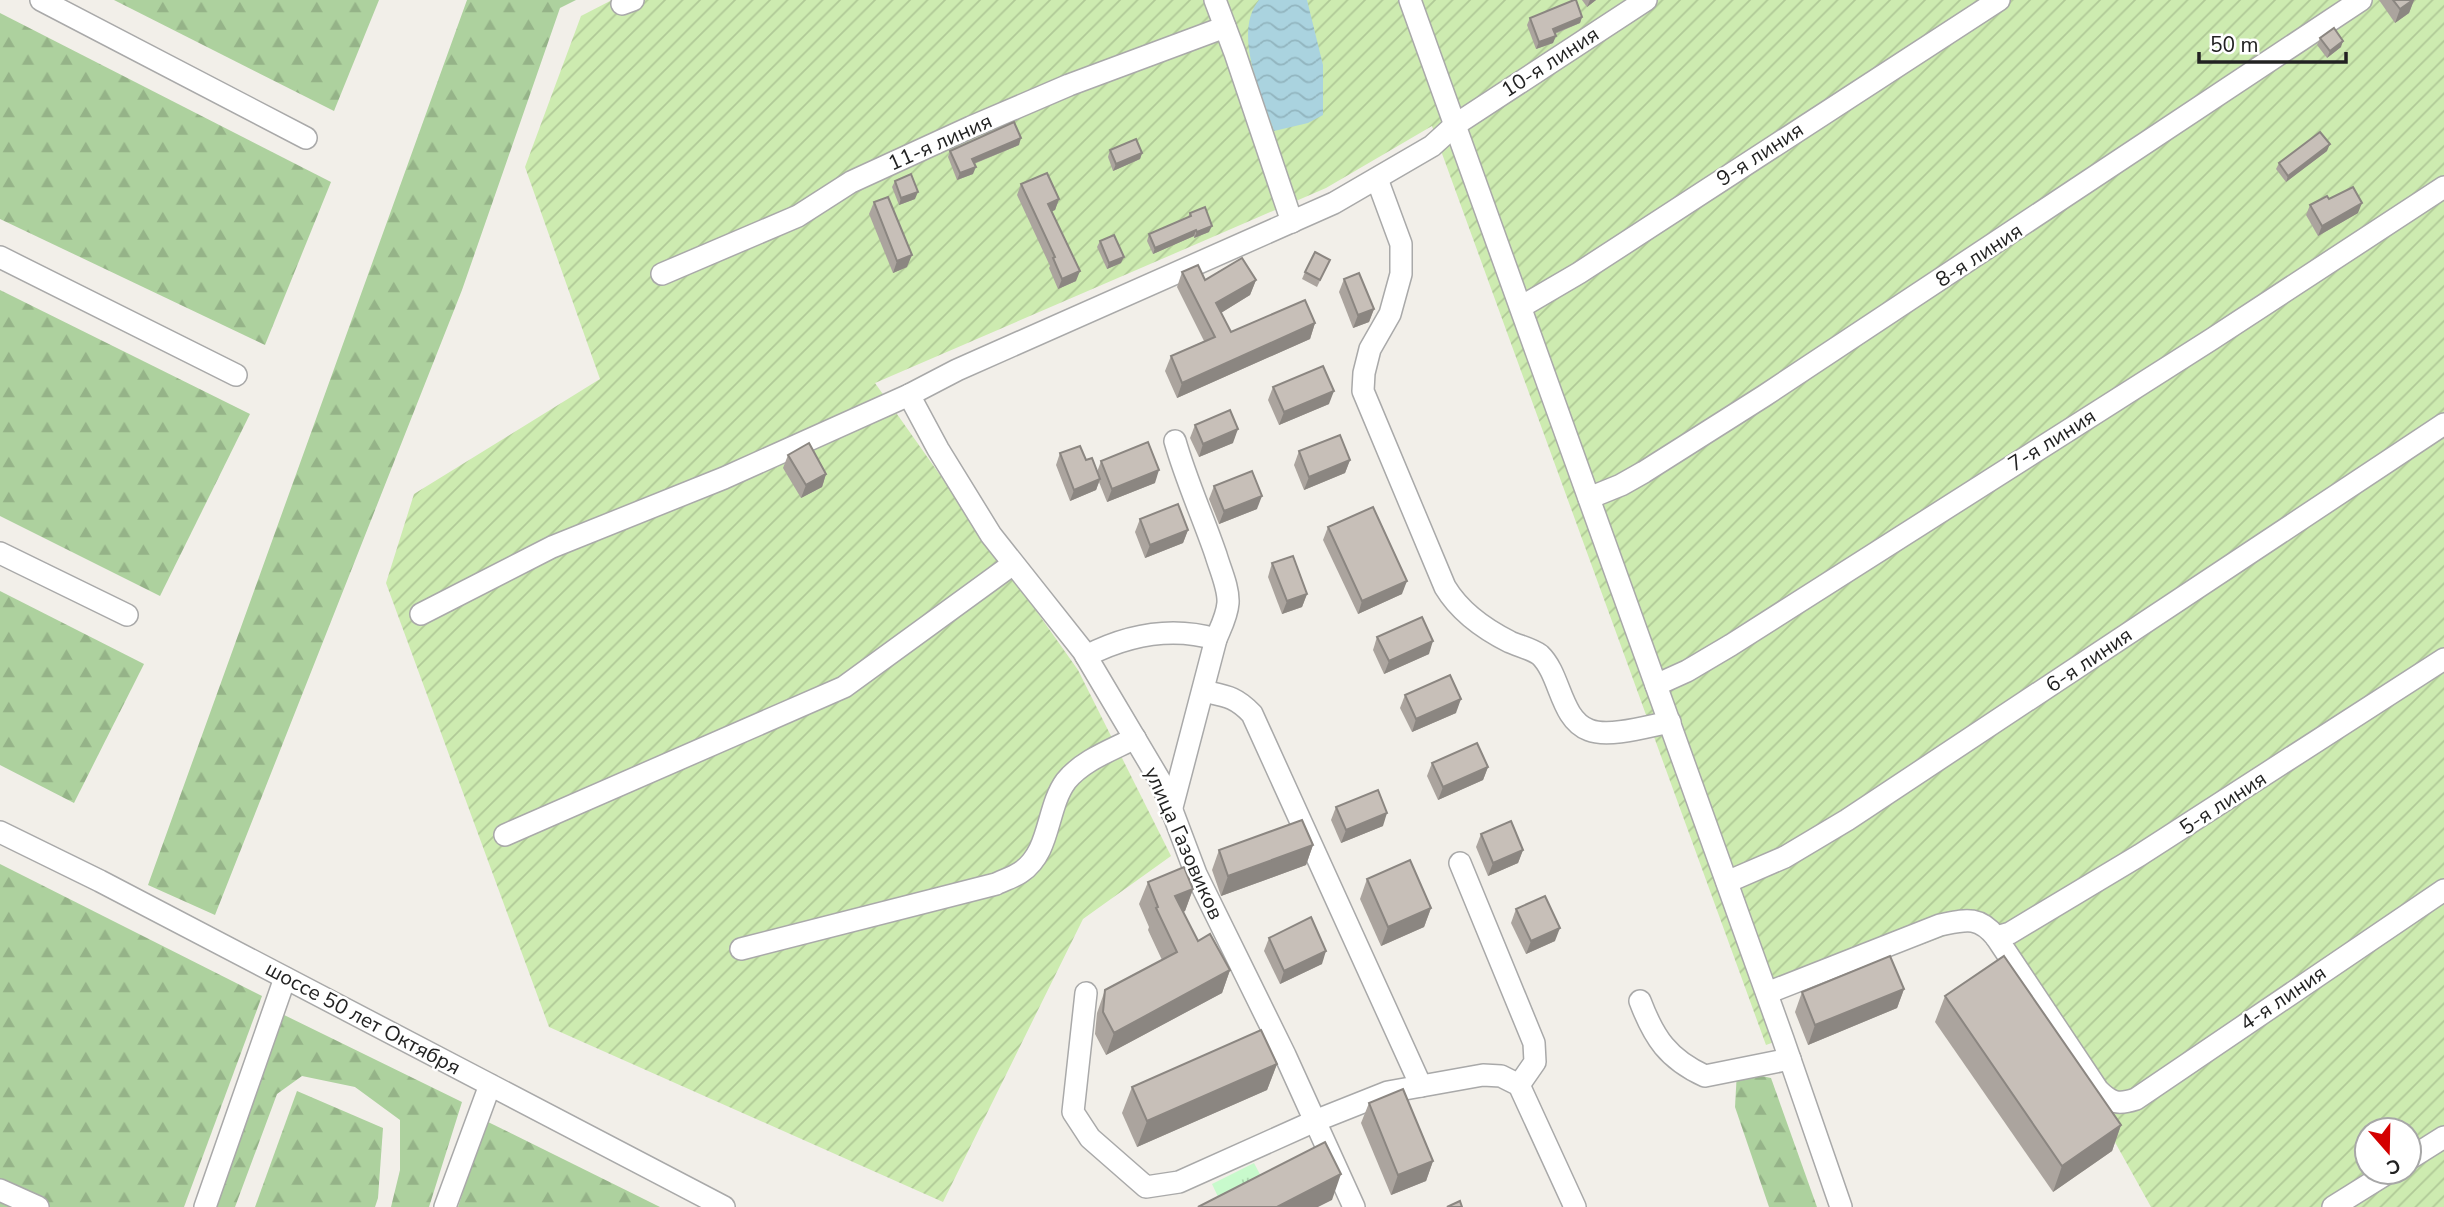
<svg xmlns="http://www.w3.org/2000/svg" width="2444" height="1207" font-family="'Nunito Sans',sans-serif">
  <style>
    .forest { fill: url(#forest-firs) }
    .park { fill: url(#park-tufts) }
    .garden { fill: url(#garden-furrows); fill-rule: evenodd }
    .water { fill: url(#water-waves) }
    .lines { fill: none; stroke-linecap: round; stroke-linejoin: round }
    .minor-casing { stroke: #a9a9a9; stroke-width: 24 }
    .minor { stroke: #fff; stroke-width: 21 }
    .wall { fill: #aba49e }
    .shaded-wall { fill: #8b8681 }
    .building { fill: #c7bfb8; stroke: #8b8681; stroke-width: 2 }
    .labels { text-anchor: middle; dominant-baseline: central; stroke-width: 5; stroke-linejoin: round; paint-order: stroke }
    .street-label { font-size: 21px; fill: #222; stroke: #fff }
  </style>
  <defs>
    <pattern id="forest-firs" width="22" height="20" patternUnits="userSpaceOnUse" patternTransform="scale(1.75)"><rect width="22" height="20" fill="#add19e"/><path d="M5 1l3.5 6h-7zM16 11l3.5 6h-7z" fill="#95b388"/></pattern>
    <pattern id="park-tufts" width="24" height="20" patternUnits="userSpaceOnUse" patternTransform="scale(1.75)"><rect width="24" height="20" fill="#c8facc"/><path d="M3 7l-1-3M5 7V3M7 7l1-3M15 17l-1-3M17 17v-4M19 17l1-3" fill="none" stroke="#acd6af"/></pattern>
    <pattern id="garden-furrows" width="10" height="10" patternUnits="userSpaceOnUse" patternTransform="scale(1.75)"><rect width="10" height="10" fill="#cdebb0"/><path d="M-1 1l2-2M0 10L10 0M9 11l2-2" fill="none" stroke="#b0c997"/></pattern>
    <pattern id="water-waves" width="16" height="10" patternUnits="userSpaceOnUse" patternTransform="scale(1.75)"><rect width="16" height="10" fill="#aad3df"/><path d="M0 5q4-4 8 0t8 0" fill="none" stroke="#92b5bf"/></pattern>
  </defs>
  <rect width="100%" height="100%" fill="#f2efe9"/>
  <g class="forest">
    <path d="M114,0H379L334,111Z"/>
    <path d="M467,0H576L560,8L462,290L215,915L148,885Z"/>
    <path d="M0,13L331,182L265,345L0,219Z"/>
    <path d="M0,290L250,414L160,596L0,516Z"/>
    <path d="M0,591L144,664L74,803L0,765Z"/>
    <path d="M0,864L262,996L184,1207H0Z"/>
    <path d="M278,1012L462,1102L429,1207H391L400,1170V1120L355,1087L302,1076L277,1094L235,1207H206Z"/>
    <path d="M1737,1071L1771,1078L1817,1207H1769L1735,1107Z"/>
    <path d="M297,1091L383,1128L378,1198L375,1207H255Z"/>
    <path d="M486,1121L660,1207H458Z"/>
  </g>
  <path class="park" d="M1254,1163L1264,1182L1221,1203L1212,1184Z"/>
  <path class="garden" d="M612,0H2444V1207H2151L1991,919L1770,1001L1783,1039L1766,1045L1432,126L1326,188L875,383L1078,670L1171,856L1083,919L943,1202L549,1027L386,583L414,494L600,379L525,167L581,16ZM2367,1130H2409V1172H2367Z"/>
  <path class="water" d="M1259,0H1307L1323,65V115L1308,123L1274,131C1262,95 1232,33 1259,0Z"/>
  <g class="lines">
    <defs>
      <g id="minor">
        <path d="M41,0L306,138"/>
        <path d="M1215,0L1235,53L1292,222"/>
        <path d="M1410,0L1783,1039L1841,1207"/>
        <path d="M622,4L633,0"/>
        <path d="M1377,179L1401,244V274L1390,314L1370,349L1364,373L1363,391L1445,587C1460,612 1484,629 1510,642C1519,646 1532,649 1540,655C1561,675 1560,719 1589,730C1609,738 1649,726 1670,722"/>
        <path d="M0,257L236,375"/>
        <path d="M662,274L798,216L851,182L971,127L1069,85L1225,27"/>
        <path d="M1521,307L1579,273L1999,0"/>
        <path d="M909,395L938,449L991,535L1083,651L1162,784L1196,874L1285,1055L1354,1207"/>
        <path d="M1589,498L1621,485L1644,472L1764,396L2361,0"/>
        <path d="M0,553L127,615"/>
        <path d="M421,614L552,547L724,478L909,395L957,370L1334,203L1432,146L1455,125L1646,0"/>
        <path d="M1086,656C1127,635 1171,626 1216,639"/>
        <path d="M1656,685L1687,671L1731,645L2212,339L2444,187"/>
        <path d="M1203,691C1225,696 1235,696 1252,714L1421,1086"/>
        <path d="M1171,811L1216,639C1221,627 1227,616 1228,603C1229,588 1220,569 1216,555C1203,517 1186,480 1175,441"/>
        <path d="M0,832L100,881L724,1207"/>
        <path d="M505,835L844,687L1013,564"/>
        <path d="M1460,863L1534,1043L1535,1062L1519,1085"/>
        <path d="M1727,882L1785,857L1847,820L2444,424"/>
        <path d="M1996,937L2010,933L2140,855L2444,659"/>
        <path d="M741,949L996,884C1004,880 1014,877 1021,872C1051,852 1046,808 1066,781C1083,760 1112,750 1135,738"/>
        <path d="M1086,993L1073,1112L1090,1138L1146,1187L1179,1182L1315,1121L1388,1092L1483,1075L1501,1076L1519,1085L1575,1207"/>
        <path d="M1767,993L1940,925C1965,920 1978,915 1996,937L2098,1090C2111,1103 2118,1105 2136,1099L2444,890"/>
        <path d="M1640,1001C1654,1038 1668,1059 1705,1076L1790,1059"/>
        <path d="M2409,1159L2444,1137"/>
        <path d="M0,1190L38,1207"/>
        <path d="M205,1207L285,978"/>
        <path d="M445,1207L490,1085"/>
        <path d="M2333,1207L2389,1172"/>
      </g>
    </defs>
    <use href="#minor" class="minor-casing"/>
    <use href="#minor" class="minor"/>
  </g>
  <g class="wall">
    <path d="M1582,0H1596L1587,7Z"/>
    <path d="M2379,0H2414L2409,13L2395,23Z"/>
    <path d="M1582,17L1580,23L1555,34L1553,43L1536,49L1527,25L1530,18Z"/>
    <path d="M2320,38L2341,47L2327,58L2317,45Z"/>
    <path d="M1019,145L974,164L973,174L957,180L948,157L950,151Z"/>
    <path d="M1110,150L1142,153L1140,159L1113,171L1108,157Z"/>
    <path d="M2327,151L2286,182L2276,169L2279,163Z"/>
    <path d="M895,181L915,199L899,205L892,187Z"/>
    <path d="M1021,184L1059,199L1055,210L1052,211L1076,281L1058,289L1049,268L1050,266L1017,195Z"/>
    <path d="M874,202L907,267L893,273L869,214Z"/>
    <path d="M2310,205L2358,213L2318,236L2306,215Z"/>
    <path d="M1190,213L1209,232L1194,238V236L1153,254L1147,241L1149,234L1188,217Z"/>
    <path d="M1100,241L1121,263L1107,269L1097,247Z"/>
    <path d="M1330,260L1317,287L1302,279L1305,272Z"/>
    <path d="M1182,272L1205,280H1256L1250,295L1221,313L1231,332L1315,323L1310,339L1177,398L1165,371L1171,356L1204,341L1177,287Z"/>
    <path d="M1344,279L1374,309L1369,322L1353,328L1339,292Z"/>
    <path d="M1273,387L1329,404L1279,425L1268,400Z"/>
    <path d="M1195,425L1233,443L1199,457L1190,438Z"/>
    <path d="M1299,451L1350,460L1345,473L1304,490L1294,465Z"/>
    <path d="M1060,453L1086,460L1097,472L1101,461L1155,483L1107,502L1099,482L1096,490L1070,501L1056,465Z"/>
    <path d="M788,455L826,474L822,487L801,498L783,468Z"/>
    <path d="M1214,486L1257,509L1219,524L1209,499Z"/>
    <path d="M1140,519L1188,530L1183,543L1145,558L1135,532Z"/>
    <path d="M1328,527L1402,594L1358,614L1323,540Z"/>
    <path d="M1272,563L1307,594L1302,607L1282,614L1268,577Z"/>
    <path d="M1377,637L1429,654L1384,674L1373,650Z"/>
    <path d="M1405,695L1456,713L1412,732L1400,708Z"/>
    <path d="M1432,763L1488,767L1483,780L1438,800L1427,776Z"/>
    <path d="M1336,807L1383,826L1341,843L1331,820Z"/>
    <path d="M1481,834L1523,850L1518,863L1488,876L1476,847Z"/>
    <path d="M1313,845L1306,865L1221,896L1212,870L1219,850Z"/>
    <path d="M1367,879L1431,908L1424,927L1381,946L1360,899Z"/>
    <path d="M1148,882L1193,889L1185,911L1183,912L1198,941L1230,970L1222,993L1106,1055L1095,1034L1097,1013L1105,990L1162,960L1148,930L1149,927L1139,904Z"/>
    <path d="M1516,909L1555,941L1526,954L1511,923Z"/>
    <path d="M1269,938L1322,964L1280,984L1264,951Z"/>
    <path d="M1904,989L1897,1008L1808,1045L1795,1012L1802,992Z"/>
    <path d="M1945,996L2121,1125L2112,1151L2053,1192L1935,1022Z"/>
    <path d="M1277,1064L1267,1090L1137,1147L1122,1113L1132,1087Z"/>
    <path d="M1369,1103L1433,1161L1426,1181L1391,1195L1361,1123Z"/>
  </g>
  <g class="shaded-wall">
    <path d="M1590,0H1596L1587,7Z"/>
    <path d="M2414,0L2409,13L2395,23L2400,9Z"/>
    <path d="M1582,17L1580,23L1550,35L1553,29Z"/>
    <path d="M1556,36L1553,43L1536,49L1539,42Z"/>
    <path d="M2343,41L2341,47L2327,58L2330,51Z"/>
    <path d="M1021,138L1019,145L970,165L972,159Z"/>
    <path d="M2330,144L2327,151L2286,182L2288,176Z"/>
    <path d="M1142,153L1140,159L1113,171L1116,164Z"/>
    <path d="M976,167L973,174L957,180L960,173Z"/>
    <path d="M918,192L915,199L899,205L901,198Z"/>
    <path d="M1059,199L1055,210L1044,215L1048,204Z"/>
    <path d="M2362,203L2358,213L2318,236L2322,226Z"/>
    <path d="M1212,226L1209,232L1194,238L1197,232Z"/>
    <path d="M1196,230L1194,236L1153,254L1155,248Z"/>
    <path d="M912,255L907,267L893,273L897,261Z"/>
    <path d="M1124,257L1121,263L1107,269L1109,263Z"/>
    <path d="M1080,271L1076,281L1058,289L1062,279Z"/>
    <path d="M1256,280L1250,295L1211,319L1216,303Z"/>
    <path d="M1374,309L1369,322L1353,328L1358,315Z"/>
    <path d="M1315,323L1310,339L1177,398L1182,383Z"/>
    <path d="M1334,391L1329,404L1279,425L1284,412Z"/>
    <path d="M1238,429L1233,443L1199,457L1203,444Z"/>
    <path d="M1350,460L1345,473L1304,490L1309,477Z"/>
    <path d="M1159,470L1155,483L1107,502L1112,489Z"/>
    <path d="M826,474L822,487L801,498L806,485Z"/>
    <path d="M1100,479L1096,490L1070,501L1074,490Z"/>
    <path d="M1262,496L1257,509L1219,524L1224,511Z"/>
    <path d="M1188,530L1183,543L1145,558L1150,545Z"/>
    <path d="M1407,581L1402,594L1358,614L1362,601Z"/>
    <path d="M1307,594L1302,607L1282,614L1287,601Z"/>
    <path d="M1433,641L1429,654L1384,674L1389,661Z"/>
    <path d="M1461,699L1456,713L1412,732L1416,719Z"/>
    <path d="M1488,767L1483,780L1438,800L1443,787Z"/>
    <path d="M1387,813L1383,826L1341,843L1346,830Z"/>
    <path d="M1313,845L1306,865L1221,896L1228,876Z"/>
    <path d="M1523,850L1518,863L1488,876L1493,863Z"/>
    <path d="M1193,889L1185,911L1167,919L1175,896Z"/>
    <path d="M1431,908L1424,927L1381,946L1388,927Z"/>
    <path d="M1560,928L1555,941L1526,954L1531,941Z"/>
    <path d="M1326,951L1322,964L1280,984L1284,971Z"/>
    <path d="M1230,970L1222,993L1106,1055L1114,1033Z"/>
    <path d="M1904,989L1897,1008L1808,1045L1815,1025Z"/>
    <path d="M1277,1064L1267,1090L1137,1147L1147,1121Z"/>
    <path d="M2121,1125L2112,1151L2053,1192L2062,1166Z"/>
    <path d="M1433,1161L1426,1181L1391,1195L1398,1175Z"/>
    <path d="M1341,1174L1332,1200L1318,1207H1277Z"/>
  </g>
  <g class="building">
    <path d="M1574,0H1576L1582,17L1553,29L1556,36L1539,42L1530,18Z"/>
    <path d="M2393,0H2413L2400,9Z"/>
    <path d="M2334,28L2343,41L2330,51L2320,38Z"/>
    <path d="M1014,122L1021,138L972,159L976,167L960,173L950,151Z"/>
    <path d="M2320,132L2330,144L2288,176L2279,163Z"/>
    <path d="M1136,139L1142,153L1116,164L1110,150Z"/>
    <path d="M1047,173L1059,199L1048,204L1080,271L1062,279L1053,258L1055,257L1021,184Z"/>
    <path d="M911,174L918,192L901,198L895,181Z"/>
    <path d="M2353,187L2362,203L2322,226L2310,205L2327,196L2329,199Z"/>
    <path d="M888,197L912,255L897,261L874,202Z"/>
    <path d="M1205,207L1212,226L1197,232L1196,230L1155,248L1149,234L1191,216L1190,213Z"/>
    <path d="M1114,235L1124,257L1109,263L1100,241Z"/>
    <path d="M1315,252L1330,260L1320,280L1305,272Z"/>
    <path d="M1242,258L1256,280L1216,303L1231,332L1305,300L1315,323L1182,383L1171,356L1215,337L1182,272L1198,265L1205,280Z"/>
    <path d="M1359,273L1374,309L1358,315L1344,279Z"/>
    <path d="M1323,366L1334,391L1284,412L1273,387Z"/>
    <path d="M1230,410L1238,429L1203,444L1195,425Z"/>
    <path d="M1340,435L1350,460L1309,477L1299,451Z"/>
    <path d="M1148,442L1159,470L1112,489L1101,461Z"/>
    <path d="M809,443L826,474L806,485L788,455Z"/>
    <path d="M1080,446L1086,460L1092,458L1100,479L1074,490L1060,453Z"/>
    <path d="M1252,471L1262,496L1224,511L1214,486Z"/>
    <path d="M1178,504L1188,530L1150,545L1140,519Z"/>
    <path d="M1373,507L1407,581L1362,601L1328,527Z"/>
    <path d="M1293,556L1307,594L1287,601L1272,563Z"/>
    <path d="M1422,617L1433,641L1389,661L1377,637Z"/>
    <path d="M1450,675L1461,699L1416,719L1405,695Z"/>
    <path d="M1477,743L1488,767L1443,787L1432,763Z"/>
    <path d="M1378,790L1387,813L1346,830L1336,807Z"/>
    <path d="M1302,820L1313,845L1228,876L1219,850Z"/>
    <path d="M1511,821L1523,850L1493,863L1481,834Z"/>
    <path d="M1410,860L1431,908L1388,927L1367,879Z"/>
    <path d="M1184,867L1193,889L1175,896L1198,941L1210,934L1230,970L1114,1033L1103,1012L1105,990L1177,952L1156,908L1158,907L1148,882Z"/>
    <path d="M1545,896L1560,928L1531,941L1516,909Z"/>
    <path d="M1311,917L1326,951L1284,971L1269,938Z"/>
    <path d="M1890,956L1904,989L1815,1025L1802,992Z"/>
    <path d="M2004,956L2121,1125L2062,1166L1945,996Z"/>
    <path d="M1261,1030L1277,1064L1147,1121L1132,1087Z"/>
    <path d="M1403,1089L1433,1161L1398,1175L1369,1103Z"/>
    <path d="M1325,1142L1341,1174L1277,1207H1198Z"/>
    <path d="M1460,1201L1462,1207H1447Z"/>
  </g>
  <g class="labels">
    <g class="street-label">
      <text transform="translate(1550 62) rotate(-33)">10-я линия</text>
      <text transform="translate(940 142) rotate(-24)">11-я линия</text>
      <text transform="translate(1760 154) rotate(-33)">9-я линия</text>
      <text transform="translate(1979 255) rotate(-33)">8-я линия</text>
      <text transform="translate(2052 440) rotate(-32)">7-я линия</text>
      <text transform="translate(2089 660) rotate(-34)">6-я линия</text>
      <text transform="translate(2223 803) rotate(-33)">5-я линия</text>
      <text transform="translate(1184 843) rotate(66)">улица Газовиков</text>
      <text transform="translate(2283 998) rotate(-34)">4-я линия</text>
      <text transform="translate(363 1018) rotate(28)">шоссе 50 лет Октября</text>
    </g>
  </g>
  <g transform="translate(2388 1151) rotate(160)"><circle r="33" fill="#ffffff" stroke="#a7a7a7" stroke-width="2"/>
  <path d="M0-5L12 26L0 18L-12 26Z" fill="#d40000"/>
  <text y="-10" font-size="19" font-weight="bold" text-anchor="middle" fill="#222222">С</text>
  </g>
  <path d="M2199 52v10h147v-10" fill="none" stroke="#222222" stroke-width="3.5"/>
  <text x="2210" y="52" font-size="21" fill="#222222" stroke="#ffffff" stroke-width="5" paint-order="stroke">50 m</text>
</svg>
